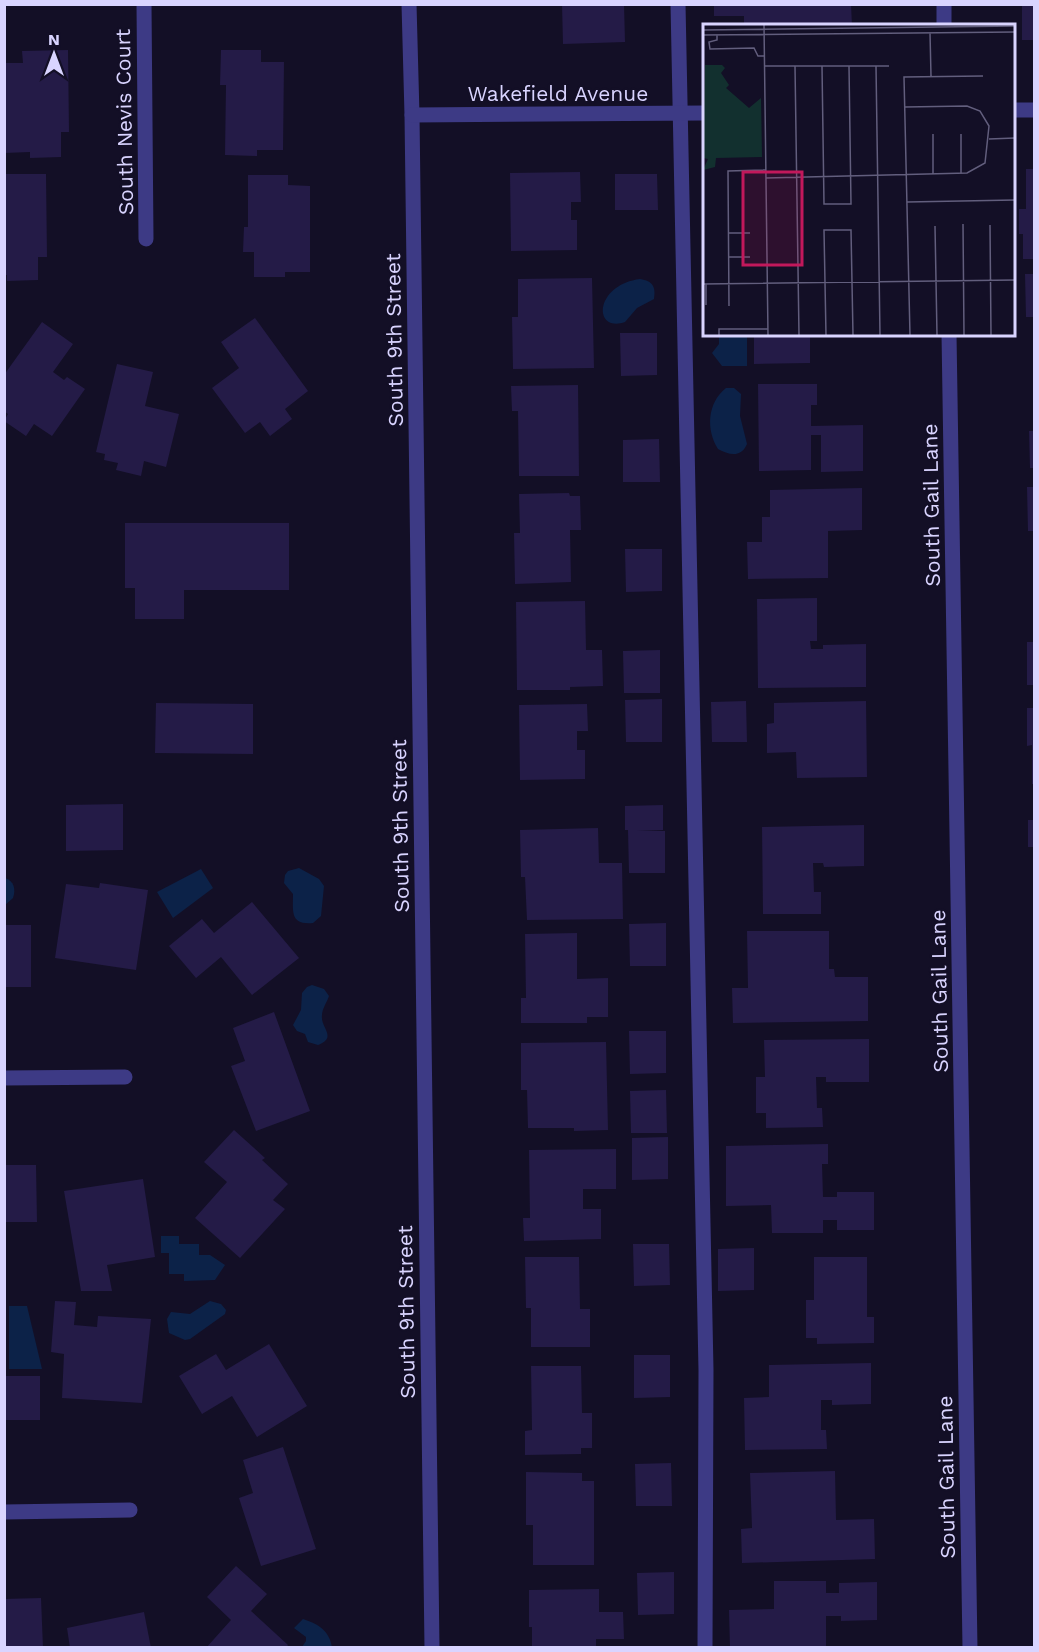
<svg xmlns="http://www.w3.org/2000/svg" width="1039" height="1652" font-family="'Work Sans',sans-serif">
  <style>
    .water { fill: #0c2248 }
    .building { fill: #241b47 }
    .lines { fill: none; stroke-linecap: round; stroke-linejoin: round }
    .minor { stroke: #3d3a85; stroke-width: 15 }
    .labels { text-anchor: middle; dominant-baseline: central; stroke-width: 4.5; stroke-linejoin: round; paint-order: stroke }
    .street-label { font-size: 21px; fill: #d9d4ff; stroke: #130f26 }
    .inset-road { fill: none; stroke: #625e7d; stroke-width: 1.5 }
    .view { fill: #c2185b; fill-opacity: 0.15; stroke: #c2185b; stroke-width: 3 }
    .inset-edge { fill: none; stroke: #d9d4ff; stroke-width: 3 }
  </style>
  <rect width="100%" height="100%" fill="#130f26"/>
  <g class="water">
    <path d="M640,279C653,281 656,287 654,299L637,308L625,322C593,333 594,285 640,279Z"/>
    <path d="M719,335H747V366H722L712,353L719,344Z"/>
    <path d="M726,388H734L741,394L740,416L747,444C741,458 729,455 718,449C706,430 707,403 726,388Z"/>
    <path d="M299,868L319,879L324,886L321,916L313,923C290,925 293,912 293,894L284,883L285,875L288,871Z"/>
    <path d="M201,869L213,888L173,918L157,892Z"/>
    <path d="M5,878C14,881 16,889 13,898L5,905Z"/>
    <path d="M312,985L324,989L329,996C327,1002 322,1009 322,1015C320,1028 338,1037 318,1045L308,1042L305,1034L297,1031L293,1025L301,1010L302,993L307,987Z"/>
    <path d="M161,1236H179V1244H199V1255H210L225,1265L215,1280L184,1281V1274H169V1253H161Z"/>
    <path d="M210,1301L221,1304L226,1310L225,1314L190,1339L185,1340L169,1333L167,1319L171,1312L190,1314Z"/>
    <path d="M9,1306H27L42,1369H9Z"/>
    <path d="M303,1619C318,1624 329,1630 332,1647H302L306,1641V1637L294,1628Z"/>
  </g>
  <g class="building">
    <path d="M562,4H624L625,42L563,44Z"/>
    <path d="M714,4H851L852,26H744V16H714Z"/>
    <rect x="1022" y="5" width="12" height="35"/>
    <path d="M68,50L69,132H61V157L30,158V152L4,153V63H23L22,51Z"/>
    <path d="M221,50H261V62H284L283,150H257V156L225,155L226,85H220Z"/>
    <path d="M1026,169H1034V259H1023V234H1019V209H1026Z"/>
    <path d="M580,172L581,202H571V220H577V250L511,251L510,173Z"/>
    <rect x="702" y="173" width="2" height="36"/>
    <path d="M4,174H46L47,257H38V280L7,281V275H4Z"/>
    <path d="M615,174H657L658,210H615Z"/>
    <path d="M248,175H288V185L310,186V272H285V277H254V252H243L244,227H248Z"/>
    <path d="M1025,274H1034V317H1026Z"/>
    <path d="M592,278L594,368L513,369L512,317H518V279Z"/>
    <path d="M255,318L308,391L285,409L292,419L270,436L260,422L245,433L212,388L239,368L221,342Z"/>
    <path d="M42,322L73,344L53,372L64,380L67,377L85,389L52,436L34,424L26,436L4,421L8,414L4,411V375Z"/>
    <path d="M620,333H657V375L621,376Z"/>
    <path d="M754,334H810V363L754,364Z"/>
    <path d="M117,364L153,372L145,406L179,414L166,467L144,461L141,476L116,470L118,463L104,460L105,454L96,452Z"/>
    <path d="M758,384H817V405H811V426L863,425V471L821,472V435H811V470L759,471Z"/>
    <path d="M578,385L579,476H519L518,411H512L511,386Z"/>
    <path d="M1029,431H1034V468H1030Z"/>
    <path d="M659,439L660,482H623V440Z"/>
    <path d="M1027,487H1034V531H1028Z"/>
    <path d="M862,488V530L828,531V578L748,579L747,542H762V517H770V490Z"/>
    <path d="M569,493L570,496H580L581,530H570L571,582L515,584L514,533H520L519,494Z"/>
    <path d="M125,523H289V590H184V619H135V588H125Z"/>
    <path d="M625,549H662V591L626,592Z"/>
    <path d="M817,598V641H810L811,649H823V645L866,644V687L758,688L757,599Z"/>
    <path d="M585,601L586,650H602L603,686L570,687V690H517L516,602Z"/>
    <rect x="1027" y="642" width="7" height="43"/>
    <path d="M660,650V693H624L623,651Z"/>
    <path d="M662,699V742H626L625,700Z"/>
    <path d="M746,701L747,742H712L711,702Z"/>
    <path d="M866,701L867,777L797,778L796,752L767,753V724L774,723V703Z"/>
    <path d="M156,703L253,704V754L155,753Z"/>
    <path d="M587,704L588,731H577V750H585V779L520,780L519,705Z"/>
    <path d="M1027,708H1034V784H1032V745L1027,746Z"/>
    <path d="M123,804V850L66,851V805Z"/>
    <path d="M663,805V830L637,831H665V873H629L628,830H625V806Z"/>
    <rect x="1028" y="820" width="6" height="27"/>
    <path d="M864,825V866L824,867L823,863H813L814,892H821V914H763L762,827Z"/>
    <path d="M598,828L599,863H622L623,919L527,920L525,877H521L520,830Z"/>
    <path d="M100,883L148,890L136,970L55,958L66,884L99,888Z"/>
    <path d="M252,902L299,958L252,995L221,957L196,978L169,946L202,919L214,933Z"/>
    <path d="M666,923V966H630L629,924Z"/>
    <rect x="4" y="925" width="27" height="62"/>
    <path d="M747,931H829V969H834L835,977H868V1021L733,1023L732,988H748Z"/>
    <path d="M577,933V979L608,978V1017H587V1023H521V998H526L525,934Z"/>
    <path d="M274,1012L310,1111L256,1131L231,1066L245,1061L233,1028Z"/>
    <path d="M629,1031H666V1073L630,1074Z"/>
    <path d="M869,1039V1082H826V1077H816L817,1108H822L823,1127L766,1128V1113H756V1077H765L764,1040Z"/>
    <path d="M606,1042L608,1130L574,1131V1128H528L527,1090H521V1043Z"/>
    <path d="M666,1090L667,1133H631L630,1091Z"/>
    <path d="M234,1130L265,1158L262,1160L288,1184L273,1200L285,1209L240,1258L195,1218L227,1182L204,1162Z"/>
    <path d="M668,1137V1179L632,1180V1138Z"/>
    <path d="M828,1144V1164H822L823,1197H837V1192H874V1230H837V1220H823V1233H772L771,1205L726,1206V1146Z"/>
    <path d="M616,1149V1189H583V1209H601V1239L524,1241L523,1218H530L529,1150Z"/>
    <path d="M4,1165H36L37,1222H4Z"/>
    <path d="M143,1179L155,1257L107,1265L112,1291H81L64,1191Z"/>
    <path d="M633,1244H669L670,1285L634,1286Z"/>
    <path d="M754,1248V1290L718,1291V1249Z"/>
    <path d="M525,1257H579L580,1309H590V1347H531V1308H526Z"/>
    <path d="M814,1257H867V1317H874V1343L817,1344V1338H806V1300H814Z"/>
    <path d="M55,1301L76,1302L74,1325L97,1327L98,1316L151,1319L142,1403L62,1398L64,1354L51,1352Z"/>
    <path d="M269,1344L307,1406L257,1437L232,1396L202,1414L179,1376L216,1354L226,1370Z"/>
    <path d="M634,1355H670V1397L634,1398Z"/>
    <path d="M871,1363V1404L832,1405V1400H821V1430H826L827,1449L745,1450L744,1398L769,1397V1365Z"/>
    <path d="M531,1366H581L582,1413H592V1448H581V1454L525,1455V1431L532,1430Z"/>
    <rect x="4" y="1376" width="36" height="44"/>
    <path d="M283,1447L316,1549L261,1566L239,1498L253,1493L243,1460Z"/>
    <path d="M671,1463L672,1506H636L635,1464Z"/>
    <path d="M835,1471L836,1520L874,1519L875,1559L742,1563L741,1529L752,1528L750,1473Z"/>
    <path d="M526,1472L582,1473V1481H594V1565H533V1525H526Z"/>
    <path d="M236,1566L267,1594L251,1611L288,1645L286,1648H206L231,1620L207,1597Z"/>
    <path d="M674,1572V1614L638,1615L637,1573Z"/>
    <path d="M774,1581H826V1593H839V1583L877,1582V1620L841,1621V1616H826V1648H730L729,1610L774,1609Z"/>
    <path d="M599,1589V1612H623L624,1639H596V1648H532V1627H529V1590Z"/>
    <path d="M41,1598L43,1648H4V1599Z"/>
    <path d="M144,1612L151,1648H70L67,1628Z"/>
  </g>
  <g class="lines">
    <g class="minor">
      <path d="M144,4L146,239"/>
      <path d="M409,4L412,115L432,1648"/>
      <path d="M678,4L706,1370L705,1648"/>
      <path d="M944,4V26"/>
      <path d="M1014,110H1034"/>
      <path d="M412,115L704,113"/>
      <path d="M949,334L970,1648"/>
      <path d="M4,1078L125,1077"/>
      <path d="M4,1512L130,1510"/>
    </g>
  </g>
  <g class="labels">
    <g class="street-label">
      <text x="558" y="93">Wakefield Avenue</text>
      <text transform="translate(124 122) rotate(-91)">South Nevis Court</text>
      <text transform="translate(394 340) rotate(-91)">South 9th Street</text>
      <text transform="translate(931 505) rotate(-91)">South Gail Lane</text>
      <text transform="translate(400 826) rotate(-91)">South 9th Street</text>
      <text transform="translate(939 991) rotate(-91)">South Gail Lane</text>
      <text transform="translate(406 1312) rotate(-91)">South 9th Street</text>
      <text transform="translate(946 1477) rotate(-91)">South Gail Lane</text>
    </g>
  </g>
  <g transform="translate(703 24)">
    <rect width="312" height="312" fill="#130f26"/>
    <path d="M2,41H19L22,44L18,49L26,61L23,64L46,84L58,74L59,133L13,134L12,143L0,146L5,135L0,134Z" fill="#12302f"/>
    <path class="inset-road" d="M61,1L65,311M0,6L312,2M227,9L228,52M0,11L312,8M14,11V16L6,18L7,25L51,24L55,32H62M62,42H186M92,42L96,311M119,42L121,180H148L146,42M173,42L177,311M230,110V150M258,110V150M286,115L312,114M63,154L264,149L282,139L286,102L277,87L264,82L202,83M204,178L312,176M260,200L261,311M287,201L288,311M232,202L234,311M25,209H47M26,233H47M0,260L312,256M3,281V260M26,282L25,147L63,146M16,311V305H65M123,311L121,206H148L150,311M207,311L201,53L280,52"/>
    <path class="view" d="M40,148H99V241H40Z"/>
    <rect width="312" height="312" class="inset-edge"/>
  </g>
  <rect width="1039" height="1652" fill="none" stroke="#d9d4ff" stroke-width="12"/>
  <g transform="translate(54 54)" stroke="#130f26" stroke-width="4.5" paint-order="stroke">
  <path d="M0-4.5L10 22L0 15L-10 22Z" fill="#d9d4ff"/>
  <text y="-9" font-size="16" font-weight="bold" text-anchor="middle" fill="#d9d4ff">N</text>
  </g>
</svg>
